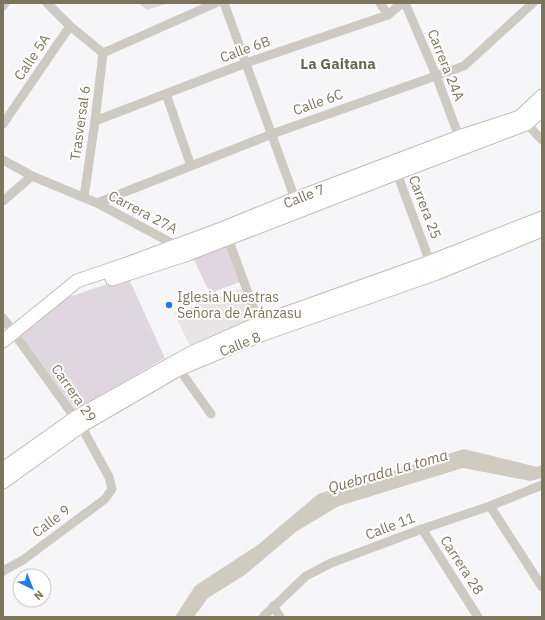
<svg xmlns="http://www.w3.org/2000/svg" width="545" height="620" font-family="'IBM Plex Sans',sans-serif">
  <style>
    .built { fill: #e7e5e6 }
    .green { fill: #e0d6df }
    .water { fill: #d0cbc1 }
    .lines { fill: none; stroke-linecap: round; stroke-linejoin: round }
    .secondary-casing { stroke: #bfbcb3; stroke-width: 15 }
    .street { stroke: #cccac3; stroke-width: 9 }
    .secondary { stroke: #fff; stroke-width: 13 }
    .poi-dot { fill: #237aea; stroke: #fff; stroke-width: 1.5 }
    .labels { text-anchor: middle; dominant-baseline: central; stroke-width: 4; stroke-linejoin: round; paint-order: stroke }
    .street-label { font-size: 14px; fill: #7c755e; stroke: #fff }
    .poi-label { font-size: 14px; fill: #7c755e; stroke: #fff; text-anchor: start }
    .neighbourhood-label { font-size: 15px; font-weight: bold; fill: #6c6754; stroke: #fff }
    .water-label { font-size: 15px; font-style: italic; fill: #7c705d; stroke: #fff }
  </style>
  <rect width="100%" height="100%" fill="#f6f5f8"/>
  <path class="built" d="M241,289L254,322L191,348L174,313Z"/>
  <g class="green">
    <path d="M138,3H168L147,10Z"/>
    <path d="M227,243L240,282L210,293L192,256Z"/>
    <path d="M128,277L165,358L76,410L20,334L69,297Z"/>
  </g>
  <path class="water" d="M464,449L537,467L542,465V478L530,481L463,468L339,506L297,531L246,574L208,598L194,617H175L195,586L259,544L318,494Z"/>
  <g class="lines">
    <defs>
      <g id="secondary">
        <path d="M112,279L188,254L397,173L526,124L542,110"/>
        <path d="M3,341L77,281L124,265L224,228L295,199L459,137L520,117L542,96"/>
        <path d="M3,469L75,418L191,353L259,323L430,262L542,218"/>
        <path d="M3,482L81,426L179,369L263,334L437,273L542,230"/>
      </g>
    </defs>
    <use href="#secondary" class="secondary-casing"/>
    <g class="street">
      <path d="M47,3L70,26L103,53"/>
      <path d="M224,3L295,199"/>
      <path d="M380,3L388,15"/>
      <path d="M405,3L436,75L459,137"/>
      <path d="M3,6L5,3"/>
      <path d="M103,53L216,3"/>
      <path d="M166,94L191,166"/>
      <path d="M522,119L542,140"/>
      <path d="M95,121L246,63L388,15L402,3"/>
      <path d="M3,124L70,26"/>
      <path d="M3,160L32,176L97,203L179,247"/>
      <path d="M395,168L430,262"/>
      <path d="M84,197L95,121L103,53"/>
      <path d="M3,201L32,176"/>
      <path d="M97,203L272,134L464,66L533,3"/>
      <path d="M226,233L259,323"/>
      <path d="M3,318L81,426L109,477L112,489L105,499L23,560L3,571"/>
      <path d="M179,369L211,414"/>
      <path d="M490,506L542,587"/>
      <path d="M422,529L478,617"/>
      <path d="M273,606L280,617"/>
      <path d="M263,617L306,576L331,563L422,529L490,506L542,485"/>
    </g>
    <use href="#secondary" class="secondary"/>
  </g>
  <circle class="poi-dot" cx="169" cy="305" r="4"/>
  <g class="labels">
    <g class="street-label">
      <text transform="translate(245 49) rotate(-20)">Calle 6B</text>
      <text transform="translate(32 57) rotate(-56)">Calle 5A</text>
      <text transform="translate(446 65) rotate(68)">Carrera 24A</text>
      <text transform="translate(318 102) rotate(-20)">Calle 6C</text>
      <text transform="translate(80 123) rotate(-82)">Trasversal 6</text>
      <text transform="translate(304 196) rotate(-21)">Calle 7</text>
      <text transform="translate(425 207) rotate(69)">Carrera 25</text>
      <text transform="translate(143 212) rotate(28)">Carrera 27A</text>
      <text transform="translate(240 344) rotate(-22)">Calle 8</text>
      <text transform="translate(74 393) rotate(55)">Carrera 29</text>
      <text transform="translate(51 521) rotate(-37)">Calle 9</text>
      <text transform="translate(390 526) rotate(-21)">Calle 11</text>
      <text transform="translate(462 565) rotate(57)">Carrera 28</text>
    </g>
    <g class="poi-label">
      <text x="177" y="297">Iglesia Nuestras<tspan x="177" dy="16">Señora de Aránzasu</tspan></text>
    </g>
    <g class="neighbourhood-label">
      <text x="338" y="63">La Gaitana</text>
    </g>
    <g class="water-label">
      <text transform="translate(388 471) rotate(-16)">Quebrada La toma</text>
    </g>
  </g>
  <rect width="545" height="620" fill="none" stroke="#7c755e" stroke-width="8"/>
  <g transform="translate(32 588) rotate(137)"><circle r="19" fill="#ffffff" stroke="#cbc8bf"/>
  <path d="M0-3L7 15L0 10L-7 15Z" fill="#237aea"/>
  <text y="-6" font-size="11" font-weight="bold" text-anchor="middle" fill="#7c755e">N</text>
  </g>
</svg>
